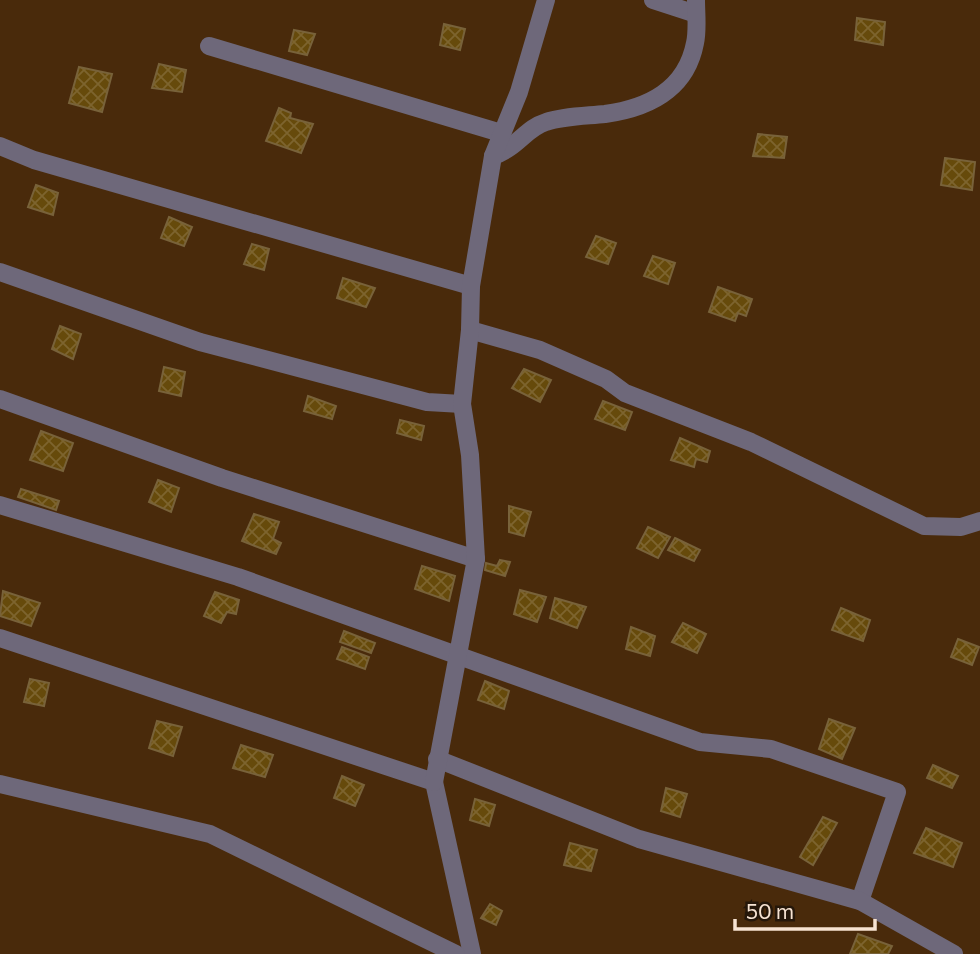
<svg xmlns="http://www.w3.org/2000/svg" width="980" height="954" font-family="Commissioner,sans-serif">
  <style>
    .building { fill: url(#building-cross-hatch); stroke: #78623a; stroke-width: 2 }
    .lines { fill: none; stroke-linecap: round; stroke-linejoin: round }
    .minor { stroke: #6e687a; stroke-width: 18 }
  </style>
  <defs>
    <pattern id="building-cross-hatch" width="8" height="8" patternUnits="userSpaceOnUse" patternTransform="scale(1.75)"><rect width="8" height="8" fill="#664a0b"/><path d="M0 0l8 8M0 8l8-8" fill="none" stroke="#7d642e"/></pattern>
  </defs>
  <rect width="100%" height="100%" fill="#492a0b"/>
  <g class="building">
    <path d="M857,18L885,22L883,45L855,40Z"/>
    <path d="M444,24L465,29L460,50L440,45Z"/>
    <path d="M294,30L315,34L307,55L289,51Z"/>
    <path d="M159,64L186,70L182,92L152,88Z"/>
    <path d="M79,67L112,74L102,112L69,103Z"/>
    <path d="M279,108L291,113L290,118L313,124L301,153L266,141Z"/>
    <path d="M758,134L787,137L784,158L753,156Z"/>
    <path d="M945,158L975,162L972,190L941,185Z"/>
    <path d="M36,185L58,193L53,215L28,207Z"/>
    <path d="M169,217L192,227L184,246L161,238Z"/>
    <path d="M596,236L616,243L608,264L586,257Z"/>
    <path d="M252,244L269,249L264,270L244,264Z"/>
    <path d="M653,256L675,263L668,284L644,276Z"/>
    <path d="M343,278L375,288L366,307L337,298Z"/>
    <path d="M718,287L752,299L746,316L738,313L735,321L709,312Z"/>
    <path d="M60,326L81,334L73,359L52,349Z"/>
    <path d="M164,367L185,372L181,396L159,391Z"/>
    <path d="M524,369L551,380L540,402L512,388Z"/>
    <path d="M308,396L336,406L332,419L304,411Z"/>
    <path d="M603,401L632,412L625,430L595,419Z"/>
    <path d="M400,420L424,426L421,440L397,433Z"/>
    <path d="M41,431L73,443L63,471L30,460Z"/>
    <path d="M680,438L710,451L707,462L696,459L694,467L671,460Z"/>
    <path d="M158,480L179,488L171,512L149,502Z"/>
    <path d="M21,489L59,501L56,510L18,497Z"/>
    <path d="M509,506L531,512L524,536L509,532Z"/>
    <path d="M254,514L279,522L273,539L281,543L276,554L242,541Z"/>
    <path d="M648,527L670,537L658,558L637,548Z"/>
    <path d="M675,538L700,550L694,561L668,550Z"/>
    <path d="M500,560L510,562L505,576L485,570L486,563L497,566Z"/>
    <path d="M422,566L455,576L449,601L415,589Z"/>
    <path d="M520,590L546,597L537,622L514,614Z"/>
    <path d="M3,591L40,603L31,626L0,616Z"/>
    <path d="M215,592L239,600L236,614L227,612L221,623L204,616Z"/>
    <path d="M555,598L586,607L577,628L550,618Z"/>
    <path d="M841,608L870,620L863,641L832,630Z"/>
    <path d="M683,623L706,634L697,653L672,642Z"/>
    <path d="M631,627L655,636L650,656L626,649Z"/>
    <path d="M344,631L375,643L371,653L340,642Z"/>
    <path d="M958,639L979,647L972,665L951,657Z"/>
    <path d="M342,647L369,657L365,669L337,659Z"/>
    <path d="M30,679L49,683L44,706L24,702Z"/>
    <path d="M485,681L509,691L504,709L478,700Z"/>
    <path d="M829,719L855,728L842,759L819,749Z"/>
    <path d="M157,721L182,727L173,756L149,748Z"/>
    <path d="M241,745L273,755L265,777L233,768Z"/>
    <path d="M933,765L958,776L952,788L927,778Z"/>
    <path d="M342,776L364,785L355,806L334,798Z"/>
    <path d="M666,788L687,794L680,817L661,811Z"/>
    <path d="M475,799L495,805L489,826L470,820Z"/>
    <path d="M823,817L837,823L813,865L800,857Z"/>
    <path d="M926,828L962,843L953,867L914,853Z"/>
    <path d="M570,843L597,850L591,871L564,865Z"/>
    <path d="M490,904L502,911L496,925L481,918Z"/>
    <path d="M858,934L892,946L888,954H850Z"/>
  </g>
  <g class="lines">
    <g class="minor">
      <path d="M653,0L696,14"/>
      <path d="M209,46L501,133"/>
      <path d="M0,146L34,160L471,286"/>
      <path d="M493,156C517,148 526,128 546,122C564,116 586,116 605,114C648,108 686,90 695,43C698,30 696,14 696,0"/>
      <path d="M0,272L200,342L427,402L462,404"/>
      <path d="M470,330L540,350L606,379L625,393L751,442L924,526L961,527L980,521"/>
      <path d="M0,399L222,478L476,559"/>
      <path d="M0,505L238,577L700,742L771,749L897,792L860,901"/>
      <path d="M0,638L434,782L472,954"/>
      <path d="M437,759L639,839L860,901L954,954"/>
      <path d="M434,782L476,559L470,455L462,404L470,330L471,286L493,156L519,92L546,0"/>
      <path d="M0,784L210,834L456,954"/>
    </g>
  </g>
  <path d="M735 919v10h140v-10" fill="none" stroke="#f7e3d2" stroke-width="3.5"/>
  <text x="746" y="919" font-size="21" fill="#f7e3d2" stroke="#25170a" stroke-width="5" paint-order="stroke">50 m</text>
</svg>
